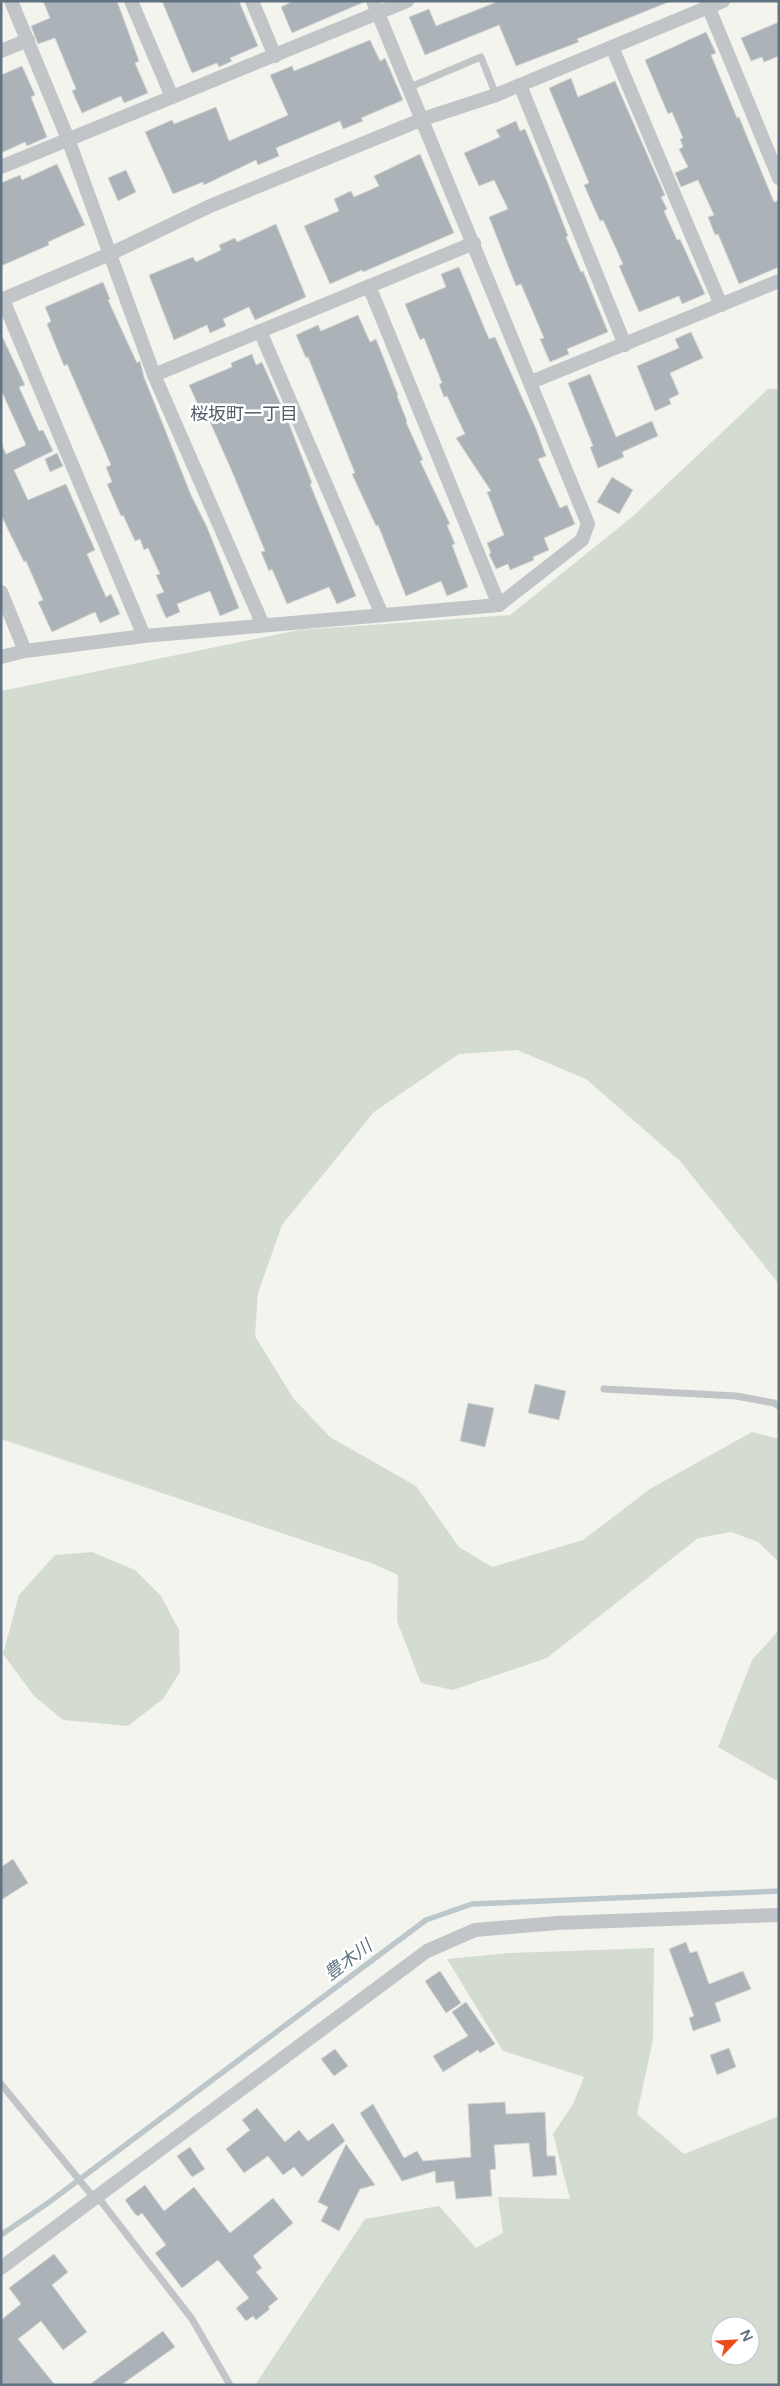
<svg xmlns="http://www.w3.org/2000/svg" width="780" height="2386" font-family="'Varela Round','Noto Sans JP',sans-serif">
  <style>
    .green { fill: #d4dbd0; fill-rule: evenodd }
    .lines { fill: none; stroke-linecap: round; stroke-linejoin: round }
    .stream { stroke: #bcc7cc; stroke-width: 5.5 }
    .building { fill: #abb3b8; stroke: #d5d5d2 }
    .lane { stroke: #c1c5c8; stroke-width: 7 }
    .street { stroke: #c1c5c8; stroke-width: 14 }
    .labels { text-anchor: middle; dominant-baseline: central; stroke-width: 5; stroke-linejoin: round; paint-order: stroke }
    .neighbourhood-label { font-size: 18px; fill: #505c67; stroke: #fff }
    .water-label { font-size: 18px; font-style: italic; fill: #5d7680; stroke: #fff }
  </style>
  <rect width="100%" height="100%" fill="#f4f4ef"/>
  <g class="green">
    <path d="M768,389H779V1284L680,1161L586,1079L517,1050L459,1054L374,1112L282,1225L258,1293L255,1336L293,1398L330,1437L416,1486L459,1547L492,1567L583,1540L650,1489L752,1432L779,1439V1562L758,1542L731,1532L698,1538L547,1658L453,1690L421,1683L397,1621L398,1575L374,1564L1,1439V691L299,630L510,615L632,517Z"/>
    <path d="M92,1552L135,1570L161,1596L179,1630L180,1672L163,1699L128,1726L63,1720L34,1696L3,1654L19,1595L55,1555Z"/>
    <path d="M779,1630V1782L718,1747L752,1660Z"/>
    <path d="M654,1948L653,2040L637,2114L684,2154L779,2116V2385H255L365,2219L439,2206L476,2248L503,2233L498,2197L570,2199L553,2134L573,2104L584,2077L503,2051L447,1959L510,1953ZM720,2326H750V2356H720Z"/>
  </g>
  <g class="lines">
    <path class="stream" d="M1,2235L48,2203L426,1920L472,1904L779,1891"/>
  </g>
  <g class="building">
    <path d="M43,1H117L139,61L135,63L148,93L124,103L121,96L82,113L72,91L76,89L55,38L38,44L31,26L50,18Z"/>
    <path d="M162,1H239L258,46L230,58L232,61L219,67L217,63L192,73Z"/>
    <path d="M293,1H364V2L292,33L281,7Z"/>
    <path d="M499,1H671L577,39L579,42L516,66L499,25L425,55L409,17L429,9L436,26Z"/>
    <path d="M779,22V56L764,62L762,57L751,61L741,38Z"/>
    <path d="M706,32L716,53L711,55L737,118L739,117L774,202L779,200V267L739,284L718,234L715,235L708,217L714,215L698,180L681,187L675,173L688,167L679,149L683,147L680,139L683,138L672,112L668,114L645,60Z"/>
    <path d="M370,40L380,61L385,58L403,100L361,118L363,121L343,129L340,121L276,148L279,156L258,165L256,160L204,185L203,182L173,194L145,132L172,120L174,124L216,107L229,141L288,115L270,75L292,66L294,71Z"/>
    <path d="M22,66L35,95L31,97L47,137L27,146L25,142L1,153V75Z"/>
    <path d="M571,78L578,97L615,81L665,195L661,197L667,209L664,211L677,240L680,239L705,294L682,304L679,296L639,312L619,266L623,264L603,220L600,221L584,185L589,183L549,88Z"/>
    <path d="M516,121L520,131L525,129L548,184L568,236L566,237L581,272L583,271L608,332L567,349L569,354L550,362L540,339L544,338L521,284L516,286L489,217L508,209L494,180L479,186L464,153L500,137L496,130Z"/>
    <path d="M420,154L454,233L363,272L362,270L330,284L304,226L339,211L334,199L351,191L354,197L379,186L374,176Z"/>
    <path d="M57,164L85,225L48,242L49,245L1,266V183L20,175L22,180Z"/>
    <path d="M126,170L136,192L118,201L108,178Z"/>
    <path d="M276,224L306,297L255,320L249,307L223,319L226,326L210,333L207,325L174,340L149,275L193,257L196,262L221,250L219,245L235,238L237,242Z"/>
    <path d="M459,267L489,339L495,337L536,429L546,456L538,459L560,508L567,505L575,524L544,538L549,550L533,557L534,560L510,570L508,564L496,569L489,554L491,553L487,543L504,535L487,492L491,491L456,438L465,434L447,396L444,397L439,384L442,383L424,338L420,340L405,304L446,287L441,274Z"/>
    <path d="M103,282L110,299L108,300L137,363L140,361L144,377L191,495L207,527L239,608L220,616L210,591L177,604L180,612L166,618L156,595L164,592L156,575L160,574L148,548L144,550L140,539L135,541L123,515L121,516L107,484L112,482L106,467L111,465L67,364L64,366L47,324L51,321L45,307Z"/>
    <path d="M358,315L370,342L376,339L398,395L397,396L407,421L406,422L423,460L420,461L450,524L447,525L455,544L452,545L468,587L447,596L441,581L406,596L378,525L376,526L352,474L355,473L308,357L306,358L296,335L318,325L321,331Z"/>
    <path d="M691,332L703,358L670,373L679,394L669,399L671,404L655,411L637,366L679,348L675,339Z"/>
    <path d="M1,334L25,385L19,387L39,431L43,430L53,451L14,470L28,500L66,484L95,550L87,554L106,597L111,594L120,614L100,623L95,612L52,632L38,602L43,600L26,561L24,562L1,515V443L6,454L26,445L1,390Z"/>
    <path d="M252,354L256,365L262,362L288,421L312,483L310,484L356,596L337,604L329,587L287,604L272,569L269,571L261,552L265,551L231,469L202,404L198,405L189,385L232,367L231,363Z"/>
    <path d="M590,374L616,437L652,421L658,436L622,452L624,457L598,468L590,447L593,446L568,383Z"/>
    <path d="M57,453L63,466L50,472L45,459Z"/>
    <path d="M612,477L633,490L619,514L597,502Z"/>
    <path d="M535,1384L566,1391L559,1420L528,1413Z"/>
    <path d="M468,1403L494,1408L485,1447L460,1441Z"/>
    <path d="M13,1859L28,1883L1,1900V1867Z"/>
    <path d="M686,1942L690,1953L697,1951L709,1984L743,1971L751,1989L715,2003L721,2021L693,2031L689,2018L694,2016L669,1949Z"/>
    <path d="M440,1971L461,2003L446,2013L425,1981Z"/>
    <path d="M466,2002L495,2044L480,2053L478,2050L443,2072L433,2056L468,2036L452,2012Z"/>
    <path d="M729,2048L736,2067L717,2075L710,2055Z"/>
    <path d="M335,2049L348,2066L334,2076L321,2059Z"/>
    <path d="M505,2102L506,2114L545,2112L547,2156H555L557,2175L533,2177L529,2143L494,2145L496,2169L490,2170L492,2196L456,2199L454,2181L436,2183L435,2171L402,2181L360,2113L373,2104L404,2158L417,2151L423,2161L471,2157L468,2104Z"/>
    <path d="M257,2108L285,2142L299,2130L308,2141L333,2123L345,2141L302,2177L294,2167L283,2175L268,2156L244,2173L226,2149L250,2130L242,2120Z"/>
    <path d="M346,2144L375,2185L360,2189L339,2231L321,2221L328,2207L318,2202Z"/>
    <path d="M190,2147L205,2169L192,2177L177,2156Z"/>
    <path d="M145,2185L164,2211L194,2187L230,2233L273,2198L293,2223L253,2256L262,2268L256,2272L278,2299L268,2307L270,2309L256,2320L253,2316L246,2321L236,2308L249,2298L218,2260L182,2288L155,2253L166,2245L142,2213L138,2216L135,2214L125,2200Z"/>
    <path d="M54,2254L68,2272L52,2285L87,2332L63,2350L41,2321L18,2339L55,2385H1V2320L21,2304L9,2288Z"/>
    <path d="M163,2331L175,2347L121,2385H89Z"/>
  </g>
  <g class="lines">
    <g class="lane">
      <path d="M410,87L481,57L496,95"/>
      <path d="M604,1389L736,1396L774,1403L779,1406"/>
      <path d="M1,2084L94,2198"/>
      <path d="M97,2196L192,2319L230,2385"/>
    </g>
    <g class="street">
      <path d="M11,1L68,139L154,375L263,625"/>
      <path d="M131,1L172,97"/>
      <path d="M252,1L275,56"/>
      <path d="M706,1L779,178"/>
      <path d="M612,47L721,305"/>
      <path d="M1,51L28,40"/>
      <path d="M520,85L625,345"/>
      <path d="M1,167L407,1"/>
      <path d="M369,286L499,605"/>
      <path d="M1,300L112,253L210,206L423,119L496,95L723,1"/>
      <path d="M3,300L144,636"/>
      <path d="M260,331L382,615"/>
      <path d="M154,375L474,243"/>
      <path d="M531,382L779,281"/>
      <path d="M1,592L25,651"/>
      <path d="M1,657L25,651L144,636L499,605L582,540L588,524L373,1"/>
      <path d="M1,2268L427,1951L475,1930L557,1923L779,1915"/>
    </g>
  </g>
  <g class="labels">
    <g class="neighbourhood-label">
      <text x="244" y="414">桜坂町一丁目</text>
    </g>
    <g class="water-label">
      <text transform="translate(348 1960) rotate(-37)">豊木川</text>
    </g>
  </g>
  <rect width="780" height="2386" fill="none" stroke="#617382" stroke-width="5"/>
  <g transform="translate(735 2341) rotate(65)"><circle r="24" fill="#ffffff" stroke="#c0c7cd"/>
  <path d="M0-4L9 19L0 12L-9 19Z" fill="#eb4c19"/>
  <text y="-8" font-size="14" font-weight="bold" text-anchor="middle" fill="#617382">N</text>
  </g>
</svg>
